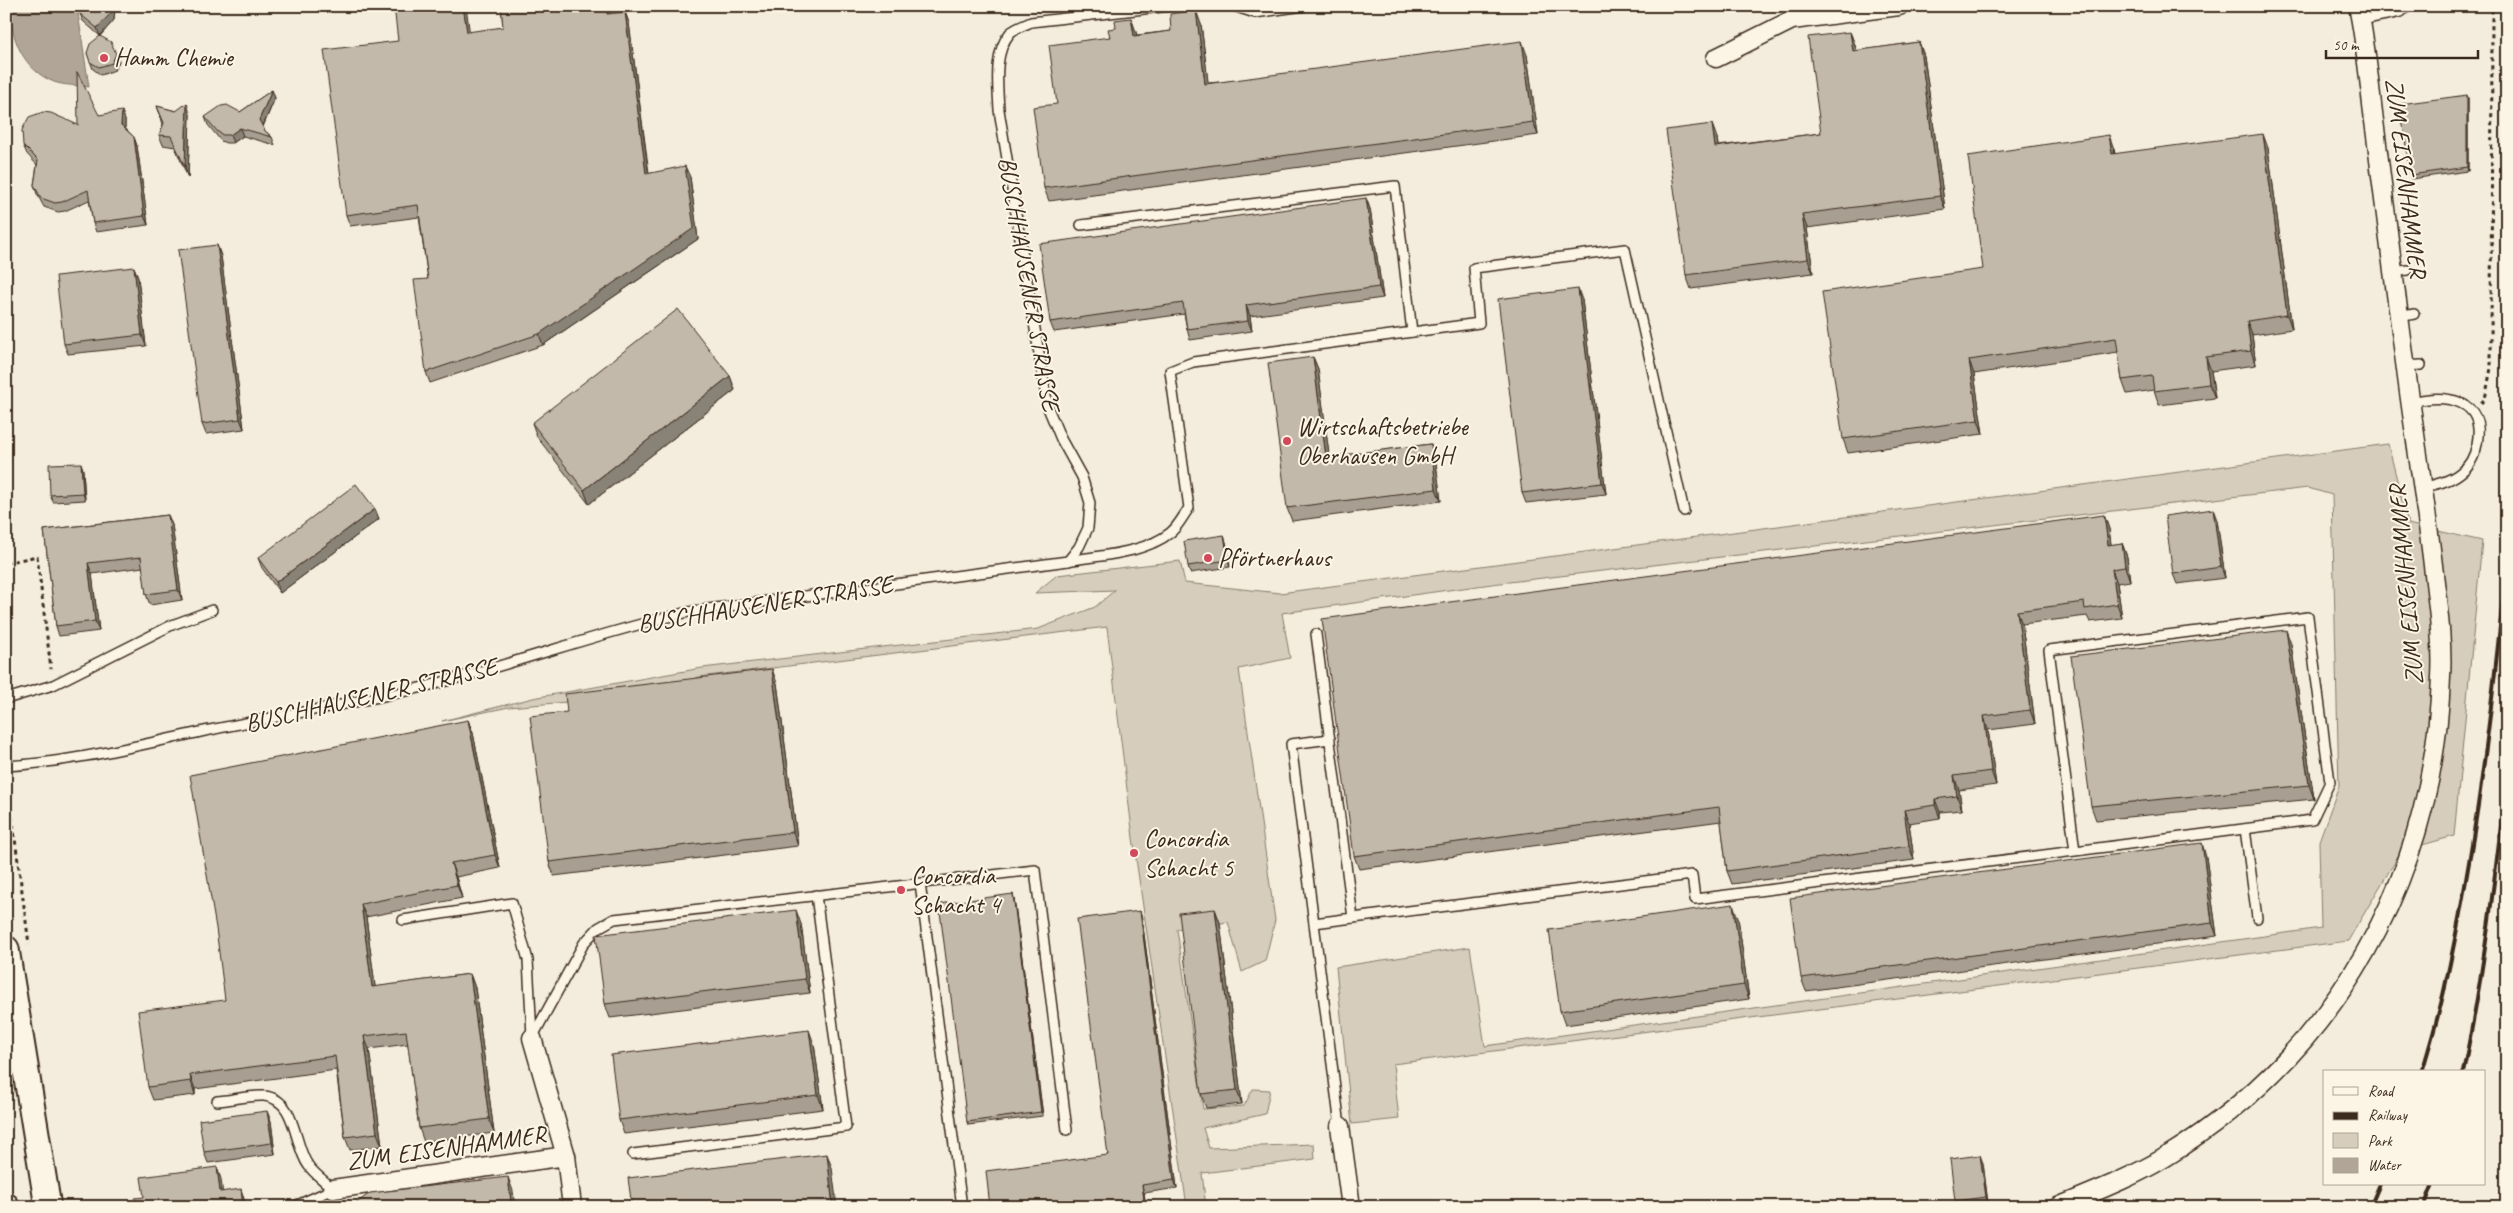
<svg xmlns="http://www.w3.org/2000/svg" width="2513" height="1213" font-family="Caveat,sans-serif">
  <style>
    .green { fill: #d6cdbd; stroke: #887c6e }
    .water { fill: #b0a596; stroke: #817466 }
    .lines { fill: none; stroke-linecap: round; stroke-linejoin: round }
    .lane-casing { stroke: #3b2a1e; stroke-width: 12 }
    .street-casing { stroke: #3b2a1e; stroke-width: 21 }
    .secondary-casing { stroke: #3b2a1e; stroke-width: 29 }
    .path { stroke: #3b2a1e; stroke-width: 3; stroke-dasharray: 4 4; stroke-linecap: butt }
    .lane { stroke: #fcf5e5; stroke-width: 9 }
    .street { stroke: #fcf5e5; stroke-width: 18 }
    .secondary { stroke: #fcf5e5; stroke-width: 25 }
    .rail { stroke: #3b2a1e; stroke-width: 4 }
    .path-bridge { stroke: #3b2a1e; stroke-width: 3; stroke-dasharray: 4 4; stroke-linecap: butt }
    .wall { fill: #a89f92; stroke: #3b2a1e }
    .shaded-wall { fill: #888277; stroke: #3b2a1e }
    .building { fill: #c3b9aa; stroke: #3b2a1e }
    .poi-dot { fill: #d1495b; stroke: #fcf5e5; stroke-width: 2 }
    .labels { text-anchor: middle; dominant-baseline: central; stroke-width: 4; stroke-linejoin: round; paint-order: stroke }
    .poi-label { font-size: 25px; fill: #3b2a1e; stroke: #fcf5e5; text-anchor: start }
    .street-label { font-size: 25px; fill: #3b2a1e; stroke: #fcf5e5 }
  </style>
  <rect width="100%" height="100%" fill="#f4eddd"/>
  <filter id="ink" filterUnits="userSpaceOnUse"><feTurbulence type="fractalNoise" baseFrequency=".02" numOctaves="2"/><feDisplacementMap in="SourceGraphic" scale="10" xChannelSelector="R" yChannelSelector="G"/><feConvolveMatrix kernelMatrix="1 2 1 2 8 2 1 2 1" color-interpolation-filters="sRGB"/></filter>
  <g filter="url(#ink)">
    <path class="green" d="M2388,444L2408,524L2482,541L2454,836L2401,851L2348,941L1393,1064L1399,1119L1352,1124L1336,967L1470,947L1485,1046L2321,928L2319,841L2339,786L2332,495L2308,488L1492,584L1282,613L1290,658L1239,669L1275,920L1265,961L1242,972L1228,922L1177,929L1203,1109L1244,1106L1253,1089L1270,1090L1265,1114L1203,1128L1209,1148L1314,1144L1315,1159L1202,1173L1206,1207H1187L1133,838L1107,627L699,677L674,685L567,702L509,707L442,721L533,698L702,668L1038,629L1095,607L1115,590L1035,593L1057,575L1180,561L1185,583L1280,593Z"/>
    <path class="water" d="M10,6H77L89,87C78,85 65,86 54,82C23,70 10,37 10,6Z"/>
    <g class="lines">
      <defs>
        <g id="lane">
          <path d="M1233,6L1255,13L1304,6"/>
          <path d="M2361,20L2401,12L2408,6"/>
          <path d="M1081,225L1395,186L1412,332"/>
          <path d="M2393,272L2408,270"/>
          <path d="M2399,317L2414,314"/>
          <path d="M2405,366L2421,365"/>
          <path d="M2411,402C2445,394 2486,398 2477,444C2475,455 2470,466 2460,473C2450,481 2437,484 2425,487"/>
          <path d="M1068,561C1100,555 1143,554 1170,533C1178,527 1183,516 1189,508L1170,371L1193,362L1479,323L1474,268L1625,249L1684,511"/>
          <path d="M6,699L53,685L172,625L212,610"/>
          <path d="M1330,739L1291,744L1340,1126"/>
          <path d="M6,766C76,762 142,744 210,730C286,714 364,703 439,683C524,661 607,630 693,611L1068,561L1079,547L1088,528L1090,503L1082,477L1061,439L1048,408L999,110C998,86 993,53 1010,33C1015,28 1025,25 1031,22L1170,6"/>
          <path d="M2245,829L2257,918"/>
          <path d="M920,883L962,1207"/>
          <path d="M1353,918L1692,875L1695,899L2075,851L2049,650L2308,617L2330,782L2312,820L2075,851"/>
          <path d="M403,920L512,903L528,960L532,1036"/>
          <path d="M1314,923L1353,918L1316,634"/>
          <path d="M532,1038L584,943L598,928L614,919L1035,870L1067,1130"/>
          <path d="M217,1101C232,1100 249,1095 264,1096C297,1099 293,1144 308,1165C314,1174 325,1181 333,1189L293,1207"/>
          <path d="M633,1154L846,1127L816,895"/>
        </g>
        <g id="street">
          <path d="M1716,58L1792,20L1899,6"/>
          <path d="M532,1038L566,1156"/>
          <path d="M1340,1126L1351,1207"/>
          <path d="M333,1189L566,1156L572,1207"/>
          <path d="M2058,1207C2094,1192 2131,1178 2164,1158C2337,1052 2434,878 2441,677C2443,643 2438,608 2434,574C2426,503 2414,433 2405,362C2395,287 2385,211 2376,136C2370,93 2367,49 2358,6"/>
        </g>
        <g id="secondary">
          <path d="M6,949L48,1207"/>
          <path d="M6,1206V1207"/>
        </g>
      </defs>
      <use href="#lane" class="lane-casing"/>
      <use href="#street" class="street-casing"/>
      <use href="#secondary" class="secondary-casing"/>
      <g class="path">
        <path d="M2481,403L2485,399L2491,368L2492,6"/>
        <path d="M6,563L37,556L51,669"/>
        <path d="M10,801L29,944"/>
      </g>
      <use href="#lane" class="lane"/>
      <use href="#street" class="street"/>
      <use href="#secondary" class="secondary"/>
      <g class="rail">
        <path d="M2422,1072C2430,1045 2438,1018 2444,991C2476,849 2493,702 2507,557"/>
        <path d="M2463,1072C2484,974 2495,875 2507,776"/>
        <path d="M2370,1207L2380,1184"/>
        <path d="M2424,1207L2433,1184"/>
        <path d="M2505,1207L2507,1160"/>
      </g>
      <path class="path-bridge" d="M6,764L10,801"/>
    </g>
    <g class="wall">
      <path d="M501,6H609L610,14L625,12L629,23L649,173L690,177L698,239L543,345L430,383L426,372L428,279L419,217L350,226L346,215L503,27Z"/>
      <path d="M115,9L114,20L100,36L83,21L80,14Z"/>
      <path d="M1131,18L1137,35L1171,31L1201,24L1208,83L1527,55L1538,135L1049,201L1044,188L1057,104L1116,28Z"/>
      <path d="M1850,32L1855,45L1856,51L1919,42L1924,56L1945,209L1807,228L1813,273L1691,289L1686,275L1717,138L1718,146L1821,133Z"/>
      <path d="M87,53L119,61L115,70L101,75L93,69Z"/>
      <path d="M272,90L275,98L263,127L265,131L272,137L275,145L243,136L233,143H226L221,141L208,125L205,117L240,112Z"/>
      <path d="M2468,98V171L2411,179L2410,175Z"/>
      <path d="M157,106L176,111L190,114L188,178L175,147L163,145L159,135L163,124Z"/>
      <path d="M99,115L125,120V128L134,137L137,146L148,225L96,232L93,223L89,200L65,211L58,212L44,207L37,194L34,185L37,165L27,154L23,145L78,125Z"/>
      <path d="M2268,148L2292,329L2252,335L2256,365L2211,371L2215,398L2159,405L2154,390L2127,394L2122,380L2118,352L1974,374L1983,434L1848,453L1843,439L1983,269L2114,149L2115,154Z"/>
      <path d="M1366,198L1370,209L1383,298L1250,316L1252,331L1190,340L1187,329L1184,314L1054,332L1050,322Z"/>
      <path d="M217,245L221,256L244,429L206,434L202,424Z"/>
      <path d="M134,267L138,278L146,346L68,354L64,344Z"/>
      <path d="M1582,300L1606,494L1526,503L1522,493Z"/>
      <path d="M1313,357L1318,369L1329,457L1431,444L1435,456L1441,501L1292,521L1287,508Z"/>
      <path d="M730,376L735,390L589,504L537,437L532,423Z"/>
      <path d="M81,463L83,470L85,500L53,502L50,495Z"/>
      <path d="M375,509L379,519L280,593L262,568L258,558Z"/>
      <path d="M168,515L172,525L182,600L150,605L146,594L143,567L92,574L99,631L59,636L56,626L44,530Z"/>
      <path d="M2104,515L2109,529L2111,545L2122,543L2127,557L2130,581L2117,583L2122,618L2090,622L2087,616L2022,624L2035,724L1988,730L1996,785L1959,790L1962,810L1940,812V818L1909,823L1914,860L1732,884L1727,871L1721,821L1359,869L1354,856Z"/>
      <path d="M2217,520L2225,578L2177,584L2173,574Z"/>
      <path d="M1226,542L1230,567L1190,573L1188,566Z"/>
      <path d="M2291,644L2314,799L2096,820L2091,806Z"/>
      <path d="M777,683L798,846L554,876L549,862L567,712Z"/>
      <path d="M468,720L473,733L500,868L456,877L462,898L366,917L375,987L470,974L475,988L494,1133L424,1142L419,1128L408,1044L369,1049L382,1146L350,1150L345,1137L336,1070L195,1089V1095L153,1100L148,1087L225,1000Z"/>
      <path d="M2206,857L2217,936L1806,991L1801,978Z"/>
      <path d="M1014,898L1043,1116L968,1125L967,1122Z"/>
      <path d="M1215,909L1220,923L1242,1104L1206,1108L1201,1094Z"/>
      <path d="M1738,918L1749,999L1565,1025L1560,1011Z"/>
      <path d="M1142,919L1177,1188L1144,1193L1146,1207H990L1108,1155Z"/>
      <path d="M801,924L810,993L610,1018L605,1004Z"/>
      <path d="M814,1044L823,1109L624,1134L619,1120Z"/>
      <path d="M271,1121L275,1154L208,1163L204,1152Z"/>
      <path d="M1983,1163L1988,1204L1971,1207H1957L1955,1201Z"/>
    </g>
    <g class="shaded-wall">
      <path d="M112,6H114L115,9L114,20L100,36L97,28Z"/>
      <path d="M463,6H466L471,43L467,32Z"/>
      <path d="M606,6H609L611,25L607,14Z"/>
      <path d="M1196,10L1201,24L1210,98L1205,84Z"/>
      <path d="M625,12L629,23L650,185L646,174Z"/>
      <path d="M1131,18L1136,32L1139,49L1134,36Z"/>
      <path d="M1850,32L1855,45L1858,65L1853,51Z"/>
      <path d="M1522,41L1527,55L1538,135L1533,122Z"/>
      <path d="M1919,42L1924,56L1945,209L1940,196Z"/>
      <path d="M116,54L119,61L115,70L112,63Z"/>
      <path d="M272,90L275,98L262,128L259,120Z"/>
      <path d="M2467,95L2468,98V171L2467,167Z"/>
      <path d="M187,103L190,114L188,178L185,167Z"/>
      <path d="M122,111L125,120V134L121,125Z"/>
      <path d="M1712,124L1717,138L1720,161L1715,147Z"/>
      <path d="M240,128L243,136L233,143L230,135Z"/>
      <path d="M2263,134L2268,148L2292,329L2287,315Z"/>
      <path d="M2109,135L2114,149L2117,168L2112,154Z"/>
      <path d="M134,137L137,146L148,225L144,216Z"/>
      <path d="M685,166L690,177L698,239L543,345L539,334Z"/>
      <path d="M1366,198L1370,209L1383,298L1379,287Z"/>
      <path d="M1802,214L1807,228L1813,273L1808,259Z"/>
      <path d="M217,245L221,256L244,429L240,419Z"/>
      <path d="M134,267L138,278L146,346L142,335Z"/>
      <path d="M1578,289L1582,300L1606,494L1602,483Z"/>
      <path d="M1246,305L1250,316L1252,331L1248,321Z"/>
      <path d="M2247,321L2252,335L2256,365L2251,351Z"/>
      <path d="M1313,357L1318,369L1331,469L1326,457Z"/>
      <path d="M2206,357L2211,371L2215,398L2209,384Z"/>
      <path d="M1969,360L1974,374L1983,434L1978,420Z"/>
      <path d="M730,376L735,390L589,504L584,490Z"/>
      <path d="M1431,444L1435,456L1441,501L1436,489Z"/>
      <path d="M81,463L83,470L85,500L83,493Z"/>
      <path d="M375,509L379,519L280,593L276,582Z"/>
      <path d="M2213,509L2217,520L2225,578L2221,567Z"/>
      <path d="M168,515L172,525L182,600L178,590Z"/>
      <path d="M2104,515L2109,529L2113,559L2108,545Z"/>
      <path d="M1224,535L1226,542L1230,567L1228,560Z"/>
      <path d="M2122,543L2127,557L2130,581L2125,567Z"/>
      <path d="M88,563L92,574L99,631L95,621Z"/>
      <path d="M2112,569L2117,583L2122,618L2117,604Z"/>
      <path d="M2017,611L2022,624L2035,724L2030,710Z"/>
      <path d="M2286,630L2291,644L2314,799L2309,785Z"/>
      <path d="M772,669L777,683L798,846L793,832Z"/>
      <path d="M1984,716L1988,730L1996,785L1991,771Z"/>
      <path d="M468,720L473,733L500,868L495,855Z"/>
      <path d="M1954,776L1959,790L1962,810L1957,796Z"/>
      <path d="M1935,799L1940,812V818L1935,805Z"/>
      <path d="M1904,810L1909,823L1914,860L1909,846Z"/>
      <path d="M2202,843L2206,857L2217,936L2212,923Z"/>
      <path d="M451,863L456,877L462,898L457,885Z"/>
      <path d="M1013,894L1014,898L1043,1116L1041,1112Z"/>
      <path d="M361,904L366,917L377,1001L372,987Z"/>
      <path d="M1733,904L1738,918L1749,999L1744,985Z"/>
      <path d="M1215,909L1220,923L1242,1104L1237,1090Z"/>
      <path d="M796,910L801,924L810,993L805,979Z"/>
      <path d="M1140,911L1142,919L1177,1188L1174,1180Z"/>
      <path d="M470,974L475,988L494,1133L489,1119Z"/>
      <path d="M809,1030L814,1044L823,1109L818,1095Z"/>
      <path d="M364,1036L369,1049L382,1146L377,1133Z"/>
      <path d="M190,1075L195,1089V1095L191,1081Z"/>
      <path d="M267,1111L271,1121L275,1154L272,1143Z"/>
      <path d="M827,1154L832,1168L837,1207H833Z"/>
      <path d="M1980,1155L1983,1163L1988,1204L1986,1197Z"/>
      <path d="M217,1167L221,1179L224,1204L220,1192Z"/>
      <path d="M508,1177L513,1191L515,1207L511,1202Z"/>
      <path d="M1142,1185L1144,1193L1146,1207H1145Z"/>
      <path d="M241,1189L245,1202L246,1207H243Z"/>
    </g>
    <g class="building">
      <path d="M80,6H112V12L97,28L80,14Z"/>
      <path d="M394,6H463L467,32L503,27L501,6H606L607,14L625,12L646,174L685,166L694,228L539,334L426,372L414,280L428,279L418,205L346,215L324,50L398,41Z"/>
      <path d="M1196,10L1205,84L1522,41L1533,122L1044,188L1033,107L1057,104L1049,45L1110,37L1108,29L1116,28L1115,20L1131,18L1134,36L1171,31L1170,14Z"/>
      <path d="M1850,32L1853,51L1919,42L1940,196L1802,214L1808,259L1686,275L1666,130L1712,124L1715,147L1821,133L1808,37Z"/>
      <path d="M100,36L111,42L116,54L112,63L99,67L90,62L87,53L90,44Z"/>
      <path d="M77,72L99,115L122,111L121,125L134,137L144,216L93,223L88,190L62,202L55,203L41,198L34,185L38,160L23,145L22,130L29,117L43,112L51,113L78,125Z"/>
      <path d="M272,90L259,120L265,131L272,137L240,128L230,135H223L218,132L205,117L221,106L227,105L240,112Z"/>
      <path d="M2467,95V167L2410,175L2400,104Z"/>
      <path d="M187,103L185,167L171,136L159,135L164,123L157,106L176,111Z"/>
      <path d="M2263,134L2287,315L2247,321L2251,351L2206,357L2209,384L2154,391L2152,376L2122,380L2116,338L1969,360L1978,420L1843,439L1822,292L1983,269L1968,156L2109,135L2112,154Z"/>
      <path d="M1366,198L1379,287L1246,305L1248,321L1187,329L1183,303L1050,322L1039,244Z"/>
      <path d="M217,245L240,419L202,424L178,250Z"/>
      <path d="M134,267L142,335L64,344L56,276Z"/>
      <path d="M1578,289L1602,483L1522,493L1498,299Z"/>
      <path d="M678,309L730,376L584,490L532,423Z"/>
      <path d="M1313,357L1326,457L1431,444L1436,489L1287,508L1268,363Z"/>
      <path d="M81,463L83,493L50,495L49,464Z"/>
      <path d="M356,484L375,509L276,582L258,558Z"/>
      <path d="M2213,509L2221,567L2173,574L2165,516Z"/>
      <path d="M168,515L178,590L146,594L141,557L88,563L95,621L56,626L44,530Z"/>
      <path d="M2104,515L2108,545L2122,543L2125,567L2112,569L2117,604L2085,609L2084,602L2017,611L2030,710L1984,716L1991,771L1954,776L1957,796L1935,799V805L1904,810L1909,846L1727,871L1719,807L1354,856L1322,619Z"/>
      <path d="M1224,535L1228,560L1188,566L1184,541Z"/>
      <path d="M2286,630L2309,785L2091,806L2071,656Z"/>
      <path d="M772,669L793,832L549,862L530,716L567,712L565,694Z"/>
      <path d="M468,720L495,855L451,863L457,885L361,904L372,987L470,974L489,1119L419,1128L406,1031L364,1036L377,1133L345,1137L335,1056L190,1075L191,1081L148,1087L138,1011L225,1000L216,928L190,775Z"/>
      <path d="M2202,843L2212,923L1801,978L1790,898Z"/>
      <path d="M1013,894L1041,1112L967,1122L939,904Z"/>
      <path d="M1733,904L1744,985L1560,1011L1549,930Z"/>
      <path d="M1215,909L1237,1090L1201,1094L1179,913Z"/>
      <path d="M796,910L805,979L605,1004L596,935Z"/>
      <path d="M1140,911L1174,1180L1142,1185L1145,1207H990L986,1171L1108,1155L1077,919Z"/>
      <path d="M809,1030L818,1095L619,1120L611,1055Z"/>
      <path d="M267,1111L272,1143L204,1152L199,1120Z"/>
      <path d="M827,1154L833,1207H632L628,1178Z"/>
      <path d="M1980,1155L1986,1197L1955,1201L1950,1159Z"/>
      <path d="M217,1167L220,1192L241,1189L243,1207H136L135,1198L144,1197L141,1177Z"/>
      <path d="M508,1177L511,1202L529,1207H351L370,1193Z"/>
    </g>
  </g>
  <g class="poi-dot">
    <circle cx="104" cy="58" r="5"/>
    <circle cx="1287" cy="441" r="5"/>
    <circle cx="1208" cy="558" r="5"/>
    <circle cx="1134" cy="853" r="5"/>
    <circle cx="901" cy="890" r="5"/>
  </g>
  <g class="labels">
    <g class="poi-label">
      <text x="114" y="58">Hamm Chemie</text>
      <text x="1297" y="427">Wirtschaftsbetriebe<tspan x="1297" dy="29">Oberhausen GmbH</tspan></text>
      <text x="1218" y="558">Pförtnerhaus</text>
      <text x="1144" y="839">Concordia<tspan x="1144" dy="29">Schacht 5</tspan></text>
      <text x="911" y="876">Concordia<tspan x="911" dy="29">Schacht 4</tspan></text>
    </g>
    <g class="street-label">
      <text transform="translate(2406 178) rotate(83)">ZUM EISENHAMMER</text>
      <text transform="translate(1029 284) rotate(80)">BUSCHHAUSENER STRASSE</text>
      <text transform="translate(2406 585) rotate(-95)">ZUM EISENHAMMER</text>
      <text transform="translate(765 604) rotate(-9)">BUSCHHAUSENER STRASSE</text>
      <text transform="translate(371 695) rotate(-13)">BUSCHHAUSENER STRASSE</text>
      <text transform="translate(446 1148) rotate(-8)">ZUM EISENHAMMER</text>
    </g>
  </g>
  <rect width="2513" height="1213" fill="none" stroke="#fcf5e5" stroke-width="25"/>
  <rect x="12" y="12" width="2488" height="1188" fill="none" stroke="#3b2a1e" stroke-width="2" filter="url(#ink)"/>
  <rect x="2323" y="1070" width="162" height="115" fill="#fcf5e5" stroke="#afa495"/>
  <rect x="2333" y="1087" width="25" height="8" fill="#fcf5e5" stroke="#afa495"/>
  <text x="2368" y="1096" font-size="15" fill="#3b2a1e">Road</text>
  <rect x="2333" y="1112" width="25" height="8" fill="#3b2a1e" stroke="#afa495"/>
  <text x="2368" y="1120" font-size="15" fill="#3b2a1e">Railway</text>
  <rect x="2333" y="1133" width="25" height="15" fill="#d6cdbd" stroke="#afa495"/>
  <text x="2368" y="1146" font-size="15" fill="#3b2a1e">Park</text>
  <rect x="2333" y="1158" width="25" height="15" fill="#b0a596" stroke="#afa495"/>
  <text x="2368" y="1170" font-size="15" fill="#3b2a1e">Water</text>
  <path d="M2326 50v8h152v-8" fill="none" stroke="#3b2a1e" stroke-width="2.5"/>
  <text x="2333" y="50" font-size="15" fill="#3b2a1e" stroke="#fcf5e5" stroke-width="4" paint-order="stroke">50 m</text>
</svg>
